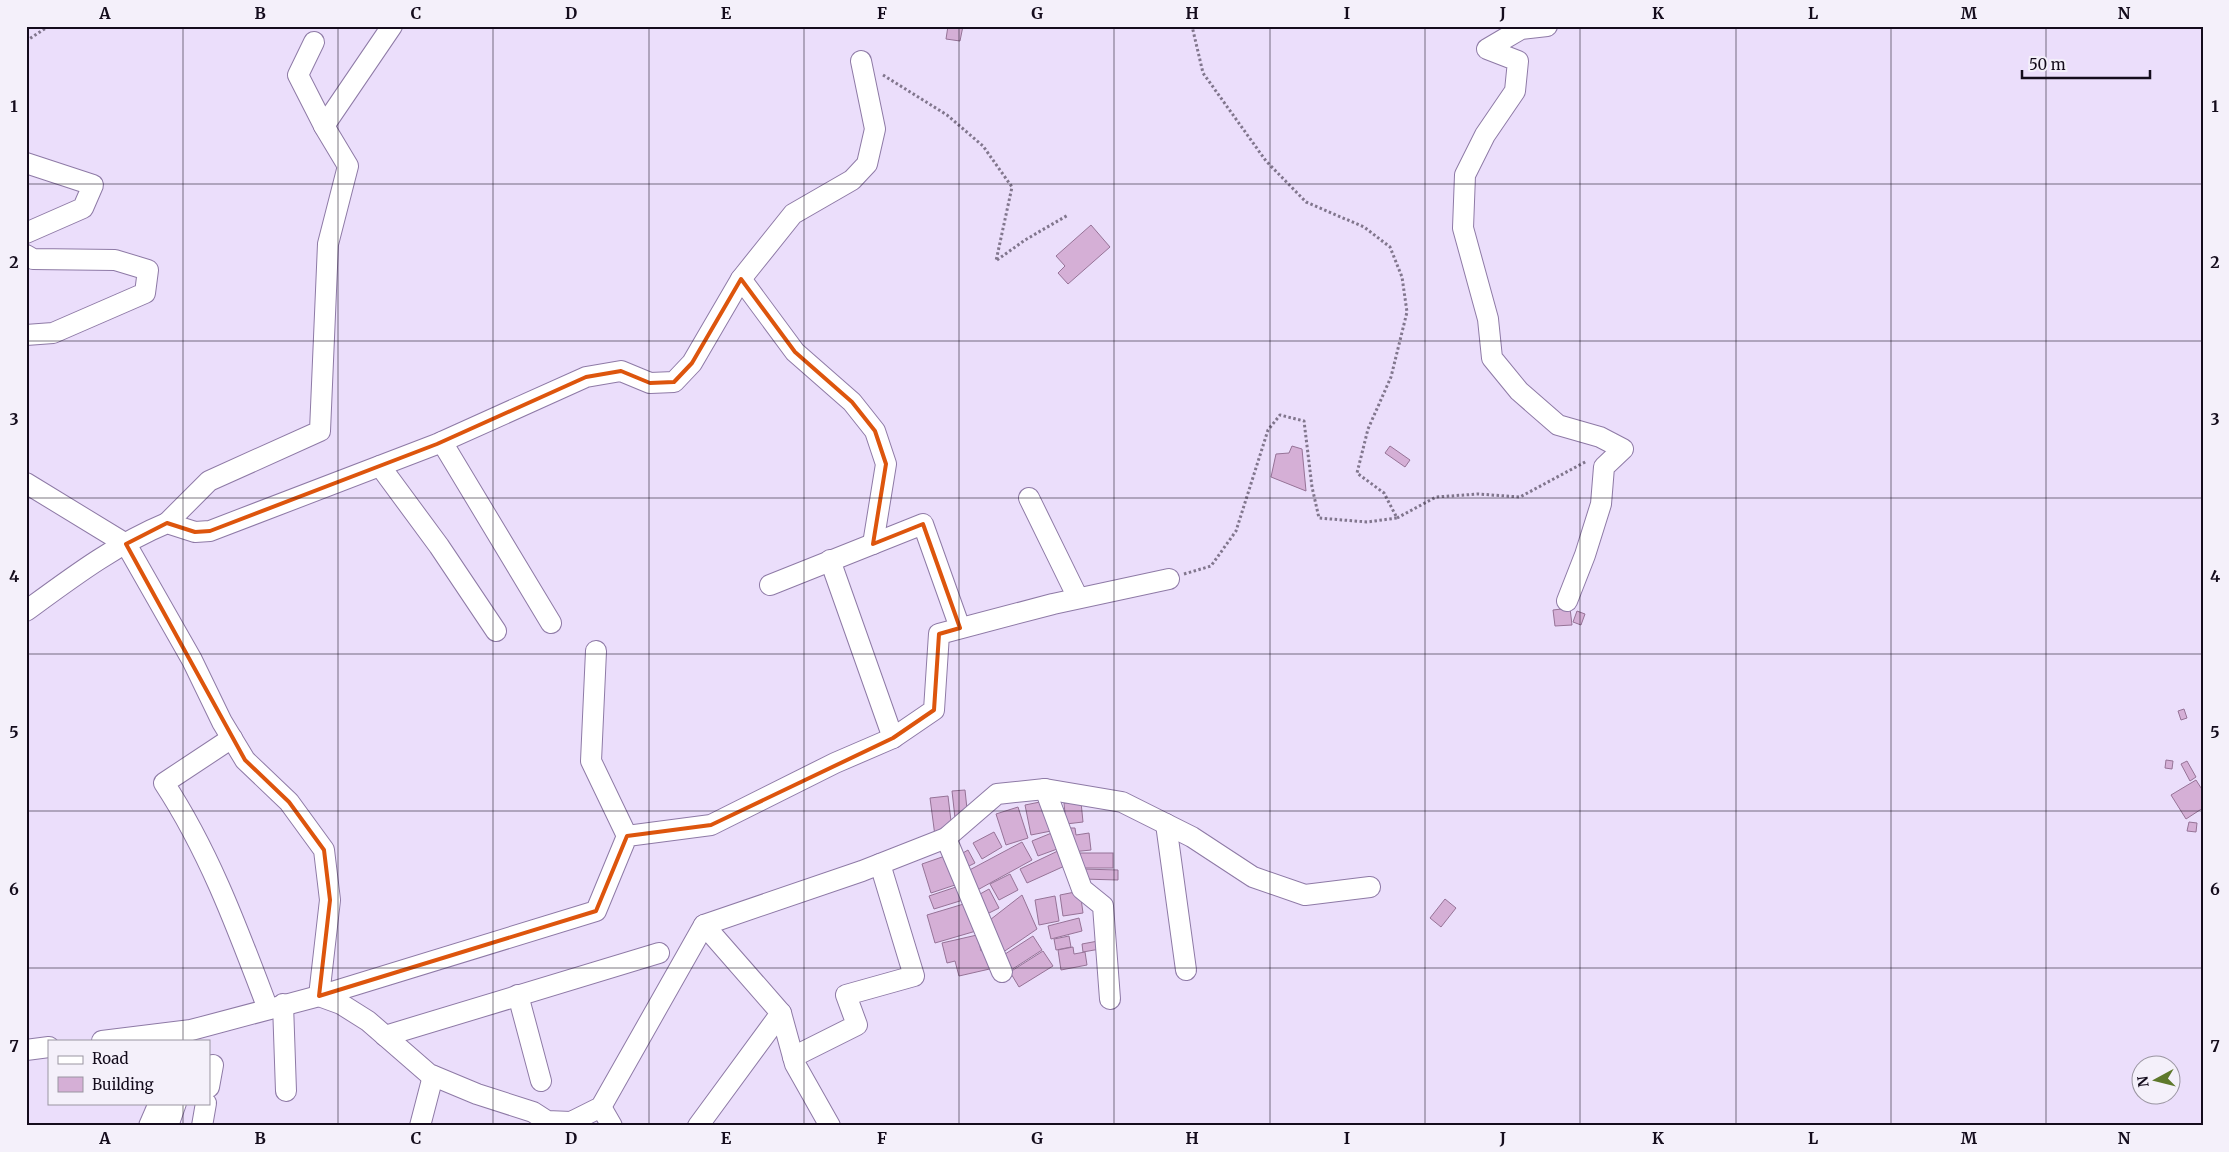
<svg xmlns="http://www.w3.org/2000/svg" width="2229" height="1152" font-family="Merriweather,serif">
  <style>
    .building { fill: #d5afd6; stroke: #967397 }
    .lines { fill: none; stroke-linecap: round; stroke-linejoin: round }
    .minor-casing { stroke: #8e7aa6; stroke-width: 22 }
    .path { stroke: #81768d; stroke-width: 3; stroke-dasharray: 2.5 2.5; stroke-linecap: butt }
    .minor { stroke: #fff; stroke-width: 20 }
    .marked { fill: none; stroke: #dd550d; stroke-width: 4; stroke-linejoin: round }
    .grid { fill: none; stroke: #140c1c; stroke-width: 1; stroke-opacity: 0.55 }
    .neatline { fill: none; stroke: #140c1c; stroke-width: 2 }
    .grid-label { font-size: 16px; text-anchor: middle; font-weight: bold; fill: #140c1c }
  </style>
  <rect width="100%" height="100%" fill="#ebdefb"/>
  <g class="building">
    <path d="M948,26H963L960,41L946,39Z"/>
    <path d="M1091,225L1110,247L1068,284L1058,273L1065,266L1056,256Z"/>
    <path d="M1292,446L1302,449L1306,491L1271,477L1276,454L1289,453Z"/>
    <path d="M1390,446L1410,460L1405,467L1385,453Z"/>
    <path d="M1570,608L1572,625L1555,626L1553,610Z"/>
    <path d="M1577,611L1585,614L1581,625L1573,622Z"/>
    <path d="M2184,709L2187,718L2181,720L2178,711Z"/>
    <path d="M2166,760L2173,761L2172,769L2165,768Z"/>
    <path d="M2187,761L2196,777L2190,781L2181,764Z"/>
    <path d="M2196,780L2203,791V808L2186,819L2171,795Z"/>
    <path d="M965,790L967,809L955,818L952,791Z"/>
    <path d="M948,796L951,821L935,836L930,798Z"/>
    <path d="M1045,801L1051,831L1031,835L1025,805Z"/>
    <path d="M1081,802L1083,822L1066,824L1064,803Z"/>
    <path d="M1018,807L1028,838L1006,845L996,814Z"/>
    <path d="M2189,822L2197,823L2196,832L2187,831Z"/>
    <path d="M1069,828H1075L1076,835L1089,833L1091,850L1072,852Z"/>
    <path d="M994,832L1002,847L982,859L973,843Z"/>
    <path d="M1054,832L1060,848L1038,856L1032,841Z"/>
    <path d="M1022,842L1032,860L972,893L962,874Z"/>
    <path d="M1062,849L1069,864L1027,883L1020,869Z"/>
    <path d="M968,850L975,863L963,869L956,857Z"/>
    <rect x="1080" y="853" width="33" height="15"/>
    <path d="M945,856L955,885L931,893L922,864Z"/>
    <path d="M1082,869L1118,870V880L1082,879Z"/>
    <path d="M1010,874L1018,890L999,900L990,884Z"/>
    <path d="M959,886L963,900L934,909L929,896Z"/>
    <path d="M989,889L999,908L983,916L973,898Z"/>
    <path d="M1080,891L1083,913L1063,916L1060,895Z"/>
    <path d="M1022,895L1037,929L999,955L986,923Z"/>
    <path d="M1055,896L1059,921L1039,925L1035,900Z"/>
    <path d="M1445,899L1456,908L1441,927L1430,918Z"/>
    <path d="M967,903L976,931L935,943L927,915Z"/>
    <path d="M1079,918L1082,931L1051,939L1048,926Z"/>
    <path d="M977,935L981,951L990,949L994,968L959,976L955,961L947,963L942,943Z"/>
    <path d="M1033,936L1042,950L1008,972L999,958Z"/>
    <path d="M1069,936L1071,947L1056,950L1054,939Z"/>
    <path d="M1098,941L1100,949L1083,952L1082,944Z"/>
    <path d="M1073,947L1074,954L1085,952L1087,965L1061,970L1058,950Z"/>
    <path d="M1043,951L1053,966L1019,987L1010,972Z"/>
  </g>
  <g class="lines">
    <defs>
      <g id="minor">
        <path d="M1547,26L1521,29L1487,49L1518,61L1515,91L1485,135L1465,175L1463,228L1488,319L1492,358L1519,391L1558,425L1600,437L1623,449L1604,467L1601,504L1585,555L1567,601"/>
        <path d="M314,42L298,75L324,126"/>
        <path d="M26,163L93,185L83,208L26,233"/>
        <path d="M26,255L33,259L115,260L148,270L145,293L53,333L26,335"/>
        <path d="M741,279L795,352L852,402L875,431L886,464L873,544"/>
        <path d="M442,442L551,623"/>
        <path d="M380,466L439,546L496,631"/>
        <path d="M26,483L126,544L192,660L222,722L245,760L289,802L324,850L330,900L319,996L596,911L627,836L711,825L835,763L893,738L934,710L939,634L1053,604L1169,579"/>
        <path d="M1029,498L1078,598"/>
        <path d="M167,523L209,481L320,431L328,244L348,166L324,126L392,26"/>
        <path d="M830,560L893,738"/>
        <path d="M770,585L923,524L960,628"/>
        <path d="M26,611C71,578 116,544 167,523L195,532L210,531L437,444L586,377L621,371L650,383L674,382L692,363L741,279L793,214L852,180L867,164L875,129L861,61"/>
        <path d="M596,651L591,761L627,836"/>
        <path d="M232,738L164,783C210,853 238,930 268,1009"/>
        <path d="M1045,789L1082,889L1103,906L1110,999"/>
        <path d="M1166,824L1186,970"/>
        <path d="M946,838L1002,972"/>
        <path d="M518,995L541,1081"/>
        <path d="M283,1004L286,1091"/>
        <path d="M781,1013L795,1064L830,1126"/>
        <path d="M385,1036L659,953"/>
        <path d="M102,1041L191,1030L319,996L341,1004L368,1021L429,1074L477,1094L533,1112L547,1121L571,1122L601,1107L704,925L862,871L946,838L997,794L1045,789L1122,802L1192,837L1253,877L1305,895L1370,887"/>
        <path d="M26,1050L49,1047"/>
        <path d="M793,1057L857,1025L846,995L914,976L880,864"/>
        <path d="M209,1066L213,1065L209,1087"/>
        <path d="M601,1107L612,1126"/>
        <path d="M149,1126L159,1103"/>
        <path d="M168,1126L176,1103"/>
        <path d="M202,1126L206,1103"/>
        <path d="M420,1126L433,1076"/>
        <path d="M698,1126L781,1013L704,925"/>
      </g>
    </defs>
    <use href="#minor" class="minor-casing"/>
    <g class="path">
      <path d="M26,41L49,26"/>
      <path d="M883,75L947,115L983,146L1012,187L996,261"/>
      <path d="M997,260L1025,240L1068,215"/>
      <path d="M1397,518L1436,497L1478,494L1520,497L1587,461"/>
      <path d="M1184,574L1211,566L1236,531L1268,430L1280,415L1304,421L1312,487L1319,518L1367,522L1397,518L1384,493L1357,473L1368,429L1391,377L1407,312L1402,277L1390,247L1364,227L1306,202L1266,161L1203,73L1192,26"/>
    </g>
    <use href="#minor" class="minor"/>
  </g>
  <path class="marked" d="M741,279L795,352L852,402L875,431L886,464L873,544L923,524L960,628L939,634L934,710L893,738L711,825L627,836L596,911L319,996L330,900L324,850L289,802L245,760L126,544L167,523L195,532L210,531L437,444L586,377L621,371L650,383L674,382L692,363Z"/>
  <path class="grid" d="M183,26V1041M338,26V1126M493,26V1126M649,26V1126M804,26V1126M959,26V1126M1114,26V1126M1270,26V1126M1425,26V1126M1580,26V1126M1736,26V1126M1891,26V1126M2046,26V1126M26,184H2203M26,341H2203M26,498H2203M26,654H2203M26,811H2203M26,968H2203M183,1103V1126"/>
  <rect width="2229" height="1152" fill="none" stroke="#f4f0fa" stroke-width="55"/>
  <rect x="48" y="1040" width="162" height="65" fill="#f4f0fa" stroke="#9a95a1"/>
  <rect x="58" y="1056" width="25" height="8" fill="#ffffff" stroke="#9a95a1"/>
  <text x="92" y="1064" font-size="15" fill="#140c1c">Road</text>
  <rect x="58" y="1077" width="25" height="15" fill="#d5afd6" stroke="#9a95a1"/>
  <text x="92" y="1090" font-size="15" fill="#140c1c">Building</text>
  <g transform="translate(2156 1080) rotate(263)"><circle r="24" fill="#f4f0fa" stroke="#9a95a1"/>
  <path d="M0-4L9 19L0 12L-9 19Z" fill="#5e782b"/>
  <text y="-8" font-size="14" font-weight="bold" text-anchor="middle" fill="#140c1c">N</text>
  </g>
  <path d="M2022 70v8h128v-8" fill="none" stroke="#140c1c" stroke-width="2.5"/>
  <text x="2029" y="70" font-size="15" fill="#140c1c" stroke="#f4f0fa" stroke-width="4" paint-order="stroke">50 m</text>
  <rect x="28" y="28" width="2174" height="1096" class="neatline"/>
  <g class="grid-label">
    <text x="105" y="19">A</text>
    <text x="260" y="19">B</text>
    <text x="416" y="19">C</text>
    <text x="571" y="19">D</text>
    <text x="726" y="19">E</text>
    <text x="882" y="19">F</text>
    <text x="1037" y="19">G</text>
    <text x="1192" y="19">H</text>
    <text x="1347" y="19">I</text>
    <text x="1503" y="19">J</text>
    <text x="1658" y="19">K</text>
    <text x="1813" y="19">L</text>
    <text x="1969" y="19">M</text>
    <text x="2124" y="19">N</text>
    <text x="14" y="112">1</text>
    <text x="2215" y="112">1</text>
    <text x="14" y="268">2</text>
    <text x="2215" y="268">2</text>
    <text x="14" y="425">3</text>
    <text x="2215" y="425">3</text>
    <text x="14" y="582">4</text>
    <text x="2215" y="582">4</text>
    <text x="14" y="738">5</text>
    <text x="2215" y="738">5</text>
    <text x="14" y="895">6</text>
    <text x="2215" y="895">6</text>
    <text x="14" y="1052">7</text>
    <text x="2215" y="1052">7</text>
    <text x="105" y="1144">A</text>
    <text x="260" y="1144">B</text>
    <text x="416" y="1144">C</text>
    <text x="571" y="1144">D</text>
    <text x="726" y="1144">E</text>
    <text x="882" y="1144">F</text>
    <text x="1037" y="1144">G</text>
    <text x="1192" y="1144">H</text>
    <text x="1347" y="1144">I</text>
    <text x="1503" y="1144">J</text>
    <text x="1658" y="1144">K</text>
    <text x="1813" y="1144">L</text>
    <text x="1969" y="1144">M</text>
    <text x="2124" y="1144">N</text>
  </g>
</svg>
